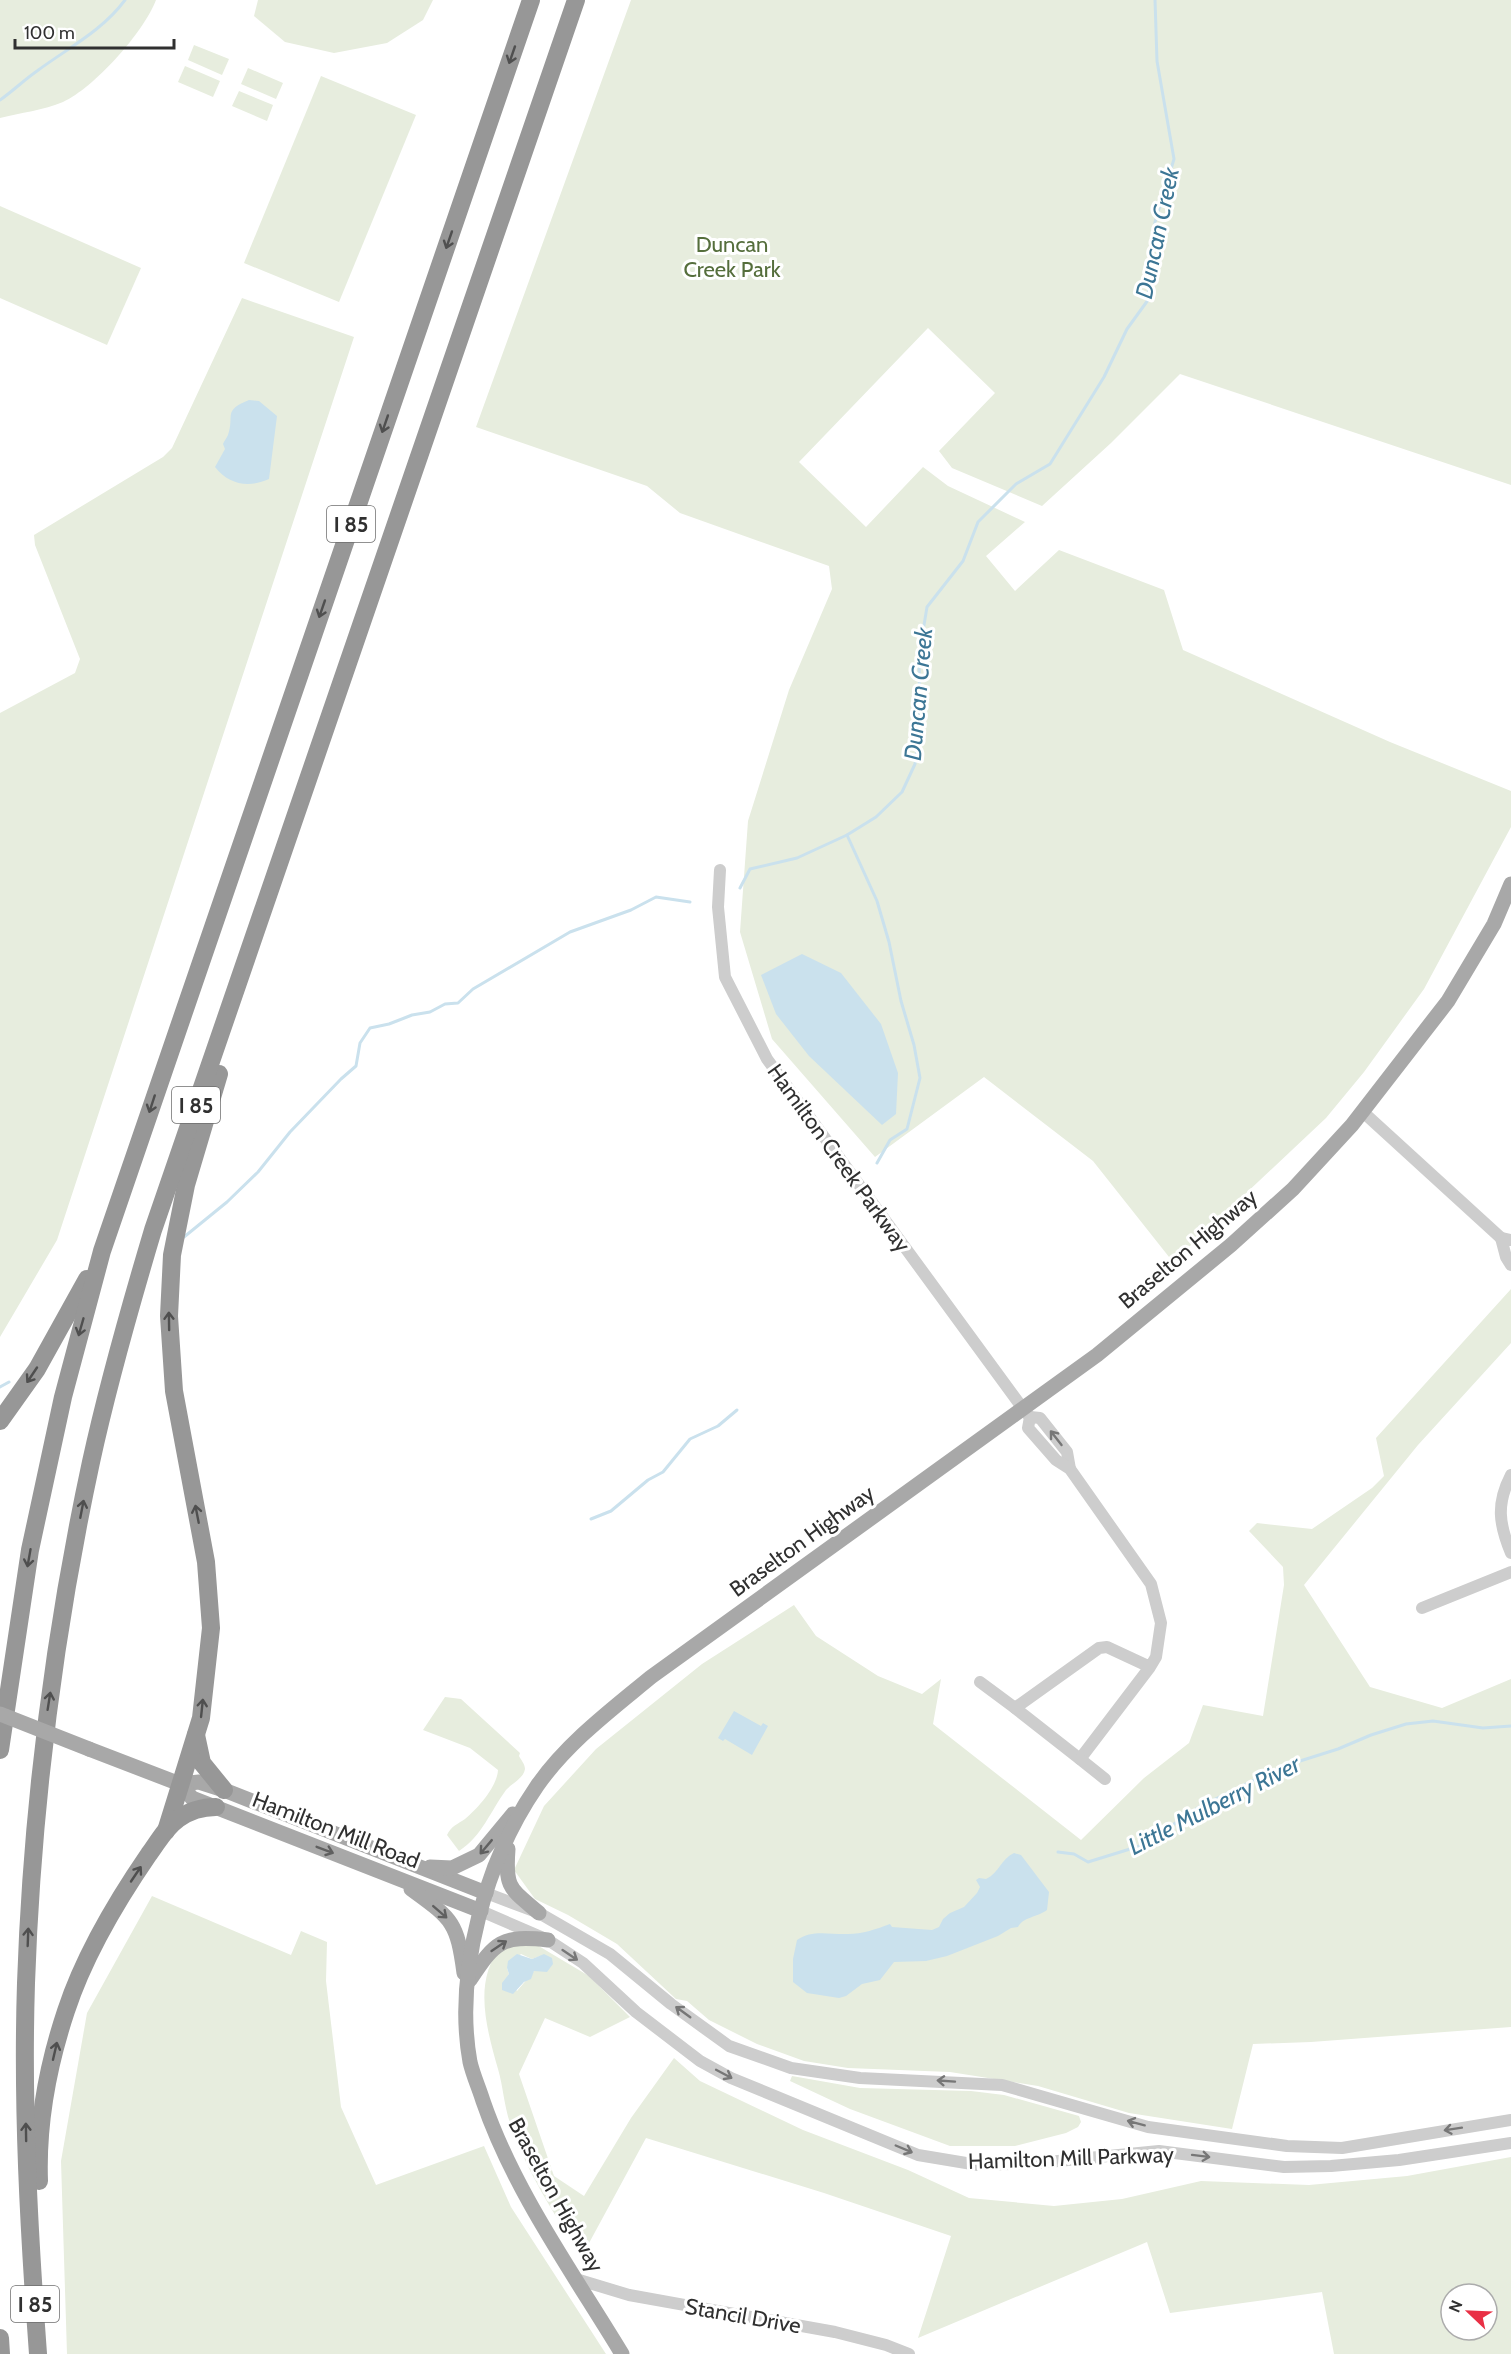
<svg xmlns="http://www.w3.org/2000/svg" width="1511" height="2354" font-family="Cabin,sans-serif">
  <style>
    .green { fill: #e7edde; fill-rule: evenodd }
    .water { fill: #cae1ed }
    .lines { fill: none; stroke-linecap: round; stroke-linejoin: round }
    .stream { stroke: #cae1ed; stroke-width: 3 }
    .minor { stroke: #cdcdcd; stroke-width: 12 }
    .major { stroke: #a8a8a8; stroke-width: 15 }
    .highway { stroke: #979797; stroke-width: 18 }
    .major-bridge { stroke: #a8a8a8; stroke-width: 15 }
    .oneway { stroke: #4f4f4f }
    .oneway2 { stroke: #777 }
    .oneway3 { stroke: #606060 }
    .labels { text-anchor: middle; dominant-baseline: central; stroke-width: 6; stroke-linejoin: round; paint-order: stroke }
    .shield { fill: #fff; stroke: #6e6e6e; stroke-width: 1.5 }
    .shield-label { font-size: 21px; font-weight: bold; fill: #303030 }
    .park-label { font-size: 22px; fill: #556e3c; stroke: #fff }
    .street-label { font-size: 22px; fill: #303030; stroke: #fff }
    .water-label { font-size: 24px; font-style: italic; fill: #3c7695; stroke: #fff }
  </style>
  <rect width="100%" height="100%" fill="#fff"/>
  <g class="green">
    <path d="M0,0H156C144,32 94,88 63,102C44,110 20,113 0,118Z"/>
    <path d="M258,0H433L423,20L387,43L334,53L285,42L254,16Z"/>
    <path d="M631,0H1511V485L1180,374L1111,443L1042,506L952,468L939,451L995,393L928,328L799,462L866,527L923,467L948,486L1025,522L986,556L1015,591L1059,550L1164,590L1183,650L1390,742L1511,791V827L1424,989L1364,1072L1326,1118L1173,1262L1093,1161L984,1077L875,1157L772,1039L740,932L748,821L789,690L832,589L829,566L680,513L647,486L476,427Z"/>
    <path d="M194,45L229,59L222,75L188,60Z"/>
    <path d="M185,66L220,81L213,97L178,82Z"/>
    <path d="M248,68L283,83L276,99L241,84Z"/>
    <path d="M321,76L416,115L339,302L244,263Z"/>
    <path d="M239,91L273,105L267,121L232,106Z"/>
    <path d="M0,206L141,268L107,345L0,298Z"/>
    <path d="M242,298L354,337L57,1240L0,1337V713L75,673L80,659L35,545L34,535L163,457L172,448Z"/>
    <path d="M1511,1289V1343L1418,1445L1304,1585L1370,1687L1442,1708L1511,1679V2027L1311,2042L1253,2044L1232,2129L1129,2113L1038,2086L950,2072L848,2068L804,2061L757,2044L709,2020L687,2001L676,1999L617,1944L568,1915L535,1899L514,1870L544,1806L596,1749L702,1664L794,1605L816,1636L878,1676L922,1694L941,1679L933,1724L1081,1840L1144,1778L1189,1743L1203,1705L1263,1716L1284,1585L1283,1567L1249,1531L1257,1523L1312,1529L1372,1488L1384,1476L1376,1438Z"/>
    <path d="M445,1697L461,1699L520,1753L519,1756C521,1760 525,1764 525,1769C524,1778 511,1784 506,1790C490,1812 482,1836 459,1851L447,1835C451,1826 458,1824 465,1819C478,1808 497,1787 498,1770L470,1748L423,1730Z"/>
    <path d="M152,1896L291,1955L301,1931L327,1942L326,1981L341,2107L376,2185L484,2146L511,2207L606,2354H67L61,2161L87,2013Z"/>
    <path d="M537,1945L589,1976L630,2017L590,2037L545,2018L519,2074L554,2176L584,2196L631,2118L674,2058L700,2081L803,2130L908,2170L969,2198L1054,2206L1122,2199L1201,2181L1309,2185L1407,2176L1511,2157V2354H1334L1322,2292L1170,2313L1147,2242L918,2338L951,2236L824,2193L646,2138L582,2256C554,2215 526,2170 510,2123C504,2105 503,2086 498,2069C487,2030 472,1980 502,1946ZM521,1954L532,1959L540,1956L538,1970L534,1971L517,1991L507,1978L509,1974L507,1968ZM1451,2294H1487V2330H1451Z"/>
    <path d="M792,2076L860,2088L971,2091L1004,2095L1079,2116L1081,2122L1078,2127L1066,2133L1015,2146H950L850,2109L790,2081Z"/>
  </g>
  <g class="water">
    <path d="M249,400L259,401L277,416L269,479C249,488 229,485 215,467L225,449L223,444C224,441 226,439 228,435C235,415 222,411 249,400Z"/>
    <path d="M802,954L841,973L881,1024L898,1073L896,1114L882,1125L809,1056L776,1014L761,975Z"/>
    <path d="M734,1711L761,1726L763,1723L768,1726L752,1755L725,1739L723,1741L718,1738Z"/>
    <path d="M1014,1853L1021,1855L1049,1892L1047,1910C1038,1917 1023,1917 1018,1927L1011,1928L998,1936L947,1956L926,1961L894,1962L880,1980L862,1984L846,1996L839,1998L807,1993L793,1982V1959L797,1940C812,1929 831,1935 848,1934C862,1934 877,1929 890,1924L892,1927L932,1930L939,1927L943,1919L950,1913L964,1907L977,1893L980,1887L976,1880L979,1878L986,1879C999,1873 1001,1859 1014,1853Z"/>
    <path d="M517,1954L532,1959L544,1954L552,1958L553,1964L547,1972L534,1971L531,1979L524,1982L513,1994L502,1990V1983L509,1974L507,1968L508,1961Z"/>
  </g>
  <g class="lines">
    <g class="stream">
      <path d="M0,100C13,91 24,80 37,71C68,48 102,31 125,0"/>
      <path d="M847,835L877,901L889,942L901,1001L914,1045L920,1078L907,1129L890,1140L877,1163"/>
      <path d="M740,888L750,869L797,858L847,835L876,817L902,792L915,764L920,726L919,655L927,607L963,561L978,522L1016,484L1050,464L1104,377L1127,329L1148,300L1151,244L1155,222L1174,159L1157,61L1155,0"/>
      <path d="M184,1237L227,1202L258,1172L290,1132L341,1079L356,1066L360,1043L370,1028L389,1024L412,1015L430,1012L445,1004L458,1003L473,989L570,932L631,910L656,897L690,902"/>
      <path d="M0,1387L9,1382"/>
      <path d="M591,1519L611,1511L648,1480L663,1472L690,1439L718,1426L737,1410"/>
      <path d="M1058,1852L1074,1854L1088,1862L1143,1845L1199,1807L1281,1767L1338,1749L1371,1735L1406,1724L1433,1721L1483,1728L1511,1726"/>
    </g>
    <g class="minor">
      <path d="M720,870L718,907L725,977L767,1059L1024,1410L1030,1417L1040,1418L1067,1452L1070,1469"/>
      <path d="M1363,1112L1501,1238"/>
      <path d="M1511,1240L1501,1238L1506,1257L1511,1265"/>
      <path d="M1030,1417L1028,1428L1056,1460L1070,1469L1151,1584L1161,1623L1156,1657L1150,1667L1080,1759L1015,1708L1099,1648L1107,1647L1150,1667"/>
      <path d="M1511,1475C1496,1504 1499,1524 1511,1553"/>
      <path d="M1422,1608L1511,1572"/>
      <path d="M980,1682L1015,1708"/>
      <path d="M1080,1759L1105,1779"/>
      <path d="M486,1893L539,1913L610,1954L671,2004L729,2046L791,2068L860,2078L1002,2085L1148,2127L1287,2146L1342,2148L1511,2120"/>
      <path d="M481,1911L548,1940L583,1963L636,2012L700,2061L731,2078L918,2155L978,2165L1038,2163L1159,2151L1284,2167L1331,2166L1399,2160L1511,2143"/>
      <path d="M576,2279L629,2295L835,2332L886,2345L909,2354"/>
    </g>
    <g class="major">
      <path d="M89,1749L180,1784L199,1782L224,1790L486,1893"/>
      <path d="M180,1784L192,1798L481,1911"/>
      <path d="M508,1849C505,1889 510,1888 539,1913"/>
      <path d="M430,1867L452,1868L479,1855L513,1814"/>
      <path d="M411,1889C452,1919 457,1921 464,1973"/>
      <path d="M470,1980C495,1942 501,1935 548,1940"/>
      <path d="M622,2354C573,2273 514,2191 483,2101C479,2088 473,2075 470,2062C454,1973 486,1860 537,1786C567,1743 611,1710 651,1677L1097,1355L1231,1245L1293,1189L1352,1125L1448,1001L1494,924L1511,884"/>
    </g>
    <g class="highway">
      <path d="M0,1421L37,1369L87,1279"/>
      <path d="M196,1735L202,1763L224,1790"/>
      <path d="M0,1750L30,1550L63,1397L102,1251L531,0"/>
      <path d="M166,1831L201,1718L211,1628L206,1562L174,1391L169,1316L172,1255L186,1185L219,1074"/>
      <path d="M39,2181C37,2124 48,2065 66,2011C84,1956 116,1902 149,1854C158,1842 165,1828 178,1819C189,1811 203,1807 216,1807"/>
      <path d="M0,2338L1,2354"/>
      <path d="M38,2354C29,2231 22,2107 26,1983C32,1808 54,1634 91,1462C108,1384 130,1307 153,1230L576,0"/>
    </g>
    <path class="major-bridge" d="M0,1714L89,1749"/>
  </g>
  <defs><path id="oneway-shaft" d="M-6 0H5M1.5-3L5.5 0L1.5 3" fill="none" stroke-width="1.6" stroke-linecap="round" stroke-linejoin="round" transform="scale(1.5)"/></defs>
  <g class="oneway">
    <use href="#oneway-shaft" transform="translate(512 55) rotate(109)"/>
    <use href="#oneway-shaft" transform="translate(449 240) rotate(109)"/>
    <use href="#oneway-shaft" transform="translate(385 424) rotate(109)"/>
    <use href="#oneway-shaft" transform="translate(322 609) rotate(109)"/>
    <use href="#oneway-shaft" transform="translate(152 1104) rotate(108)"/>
    <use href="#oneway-shaft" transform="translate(169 1321) rotate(-91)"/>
    <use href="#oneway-shaft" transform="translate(81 1327) rotate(106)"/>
    <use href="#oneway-shaft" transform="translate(32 1375) rotate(124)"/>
    <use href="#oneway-shaft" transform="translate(82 1509) rotate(-79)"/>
    <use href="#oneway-shaft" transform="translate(197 1514) rotate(-101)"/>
    <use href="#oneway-shaft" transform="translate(29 1558) rotate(100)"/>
    <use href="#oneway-shaft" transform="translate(49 1701) rotate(-81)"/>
    <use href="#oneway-shaft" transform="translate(202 1708) rotate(-84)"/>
    <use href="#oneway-shaft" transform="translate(136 1874) rotate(-56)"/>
    <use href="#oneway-shaft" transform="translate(28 1937) rotate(-88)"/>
    <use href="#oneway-shaft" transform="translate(55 2051) rotate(-77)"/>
    <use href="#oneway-shaft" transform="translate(26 2132) rotate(-91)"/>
  </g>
  <g class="oneway2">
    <use href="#oneway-shaft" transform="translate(1056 1438) rotate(-128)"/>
    <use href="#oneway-shaft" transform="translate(570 1955) rotate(34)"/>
    <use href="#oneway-shaft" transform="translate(683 2012) rotate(-144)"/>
    <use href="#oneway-shaft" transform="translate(724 2074) rotate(28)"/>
    <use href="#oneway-shaft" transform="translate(946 2081) rotate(-176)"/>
    <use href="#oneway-shaft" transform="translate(1136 2123) rotate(-165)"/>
    <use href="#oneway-shaft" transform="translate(1453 2129) rotate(171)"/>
    <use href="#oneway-shaft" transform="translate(904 2149) rotate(23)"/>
    <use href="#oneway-shaft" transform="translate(1201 2156) rotate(7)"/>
  </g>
  <g class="oneway3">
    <use href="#oneway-shaft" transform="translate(486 1847) rotate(130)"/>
    <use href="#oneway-shaft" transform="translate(325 1850) rotate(21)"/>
    <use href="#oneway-shaft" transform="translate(440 1912) rotate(41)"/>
    <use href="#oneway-shaft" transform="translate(499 1946) rotate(-34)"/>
  </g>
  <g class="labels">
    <g class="shield">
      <rect x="327" y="506" width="48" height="36" rx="4.5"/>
      <rect x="172" y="1087" width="48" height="36" rx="4.5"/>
      <rect x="11" y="2286" width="48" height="36" rx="4.5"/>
    </g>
    <g class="shield-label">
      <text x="351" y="524">I 85</text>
      <text x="196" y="1105">I 85</text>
      <text x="35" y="2304">I 85</text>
    </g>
    <g class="park-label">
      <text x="732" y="244">Duncan<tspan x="732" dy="25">Creek Park</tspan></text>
    </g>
    <g class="street-label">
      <text transform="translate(839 1158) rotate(54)">Hamilton Creek Parkway</text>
      <text transform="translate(1188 1249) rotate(-40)">Braselton Highway</text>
      <text transform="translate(802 1541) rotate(-36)">Braselton Highway</text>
      <text transform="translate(336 1830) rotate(21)">Hamilton Mill Road</text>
      <text transform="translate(1071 2158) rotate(-2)">Hamilton Mill Parkway</text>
      <text transform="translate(556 2195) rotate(61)">Braselton Highway</text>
      <text transform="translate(743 2316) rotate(10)">Stancil Drive</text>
    </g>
    <g class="water-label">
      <text transform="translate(1157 233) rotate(-78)">Duncan Creek</text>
      <text transform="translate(918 694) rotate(-85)">Duncan Creek</text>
      <text transform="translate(1214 1805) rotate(-27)">Little Mulberry River</text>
    </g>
  </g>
  <g transform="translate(1469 2312) rotate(293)"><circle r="28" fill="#ffffff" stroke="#acacac" stroke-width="1.5"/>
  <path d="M0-4.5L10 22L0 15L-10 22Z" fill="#e93045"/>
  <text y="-9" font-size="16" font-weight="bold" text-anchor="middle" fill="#303030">N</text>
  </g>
  <path d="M15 39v9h159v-9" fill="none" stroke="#303030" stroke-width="3"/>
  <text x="24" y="39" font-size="18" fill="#303030" stroke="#ffffff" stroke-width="4.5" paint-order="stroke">100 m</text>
</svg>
